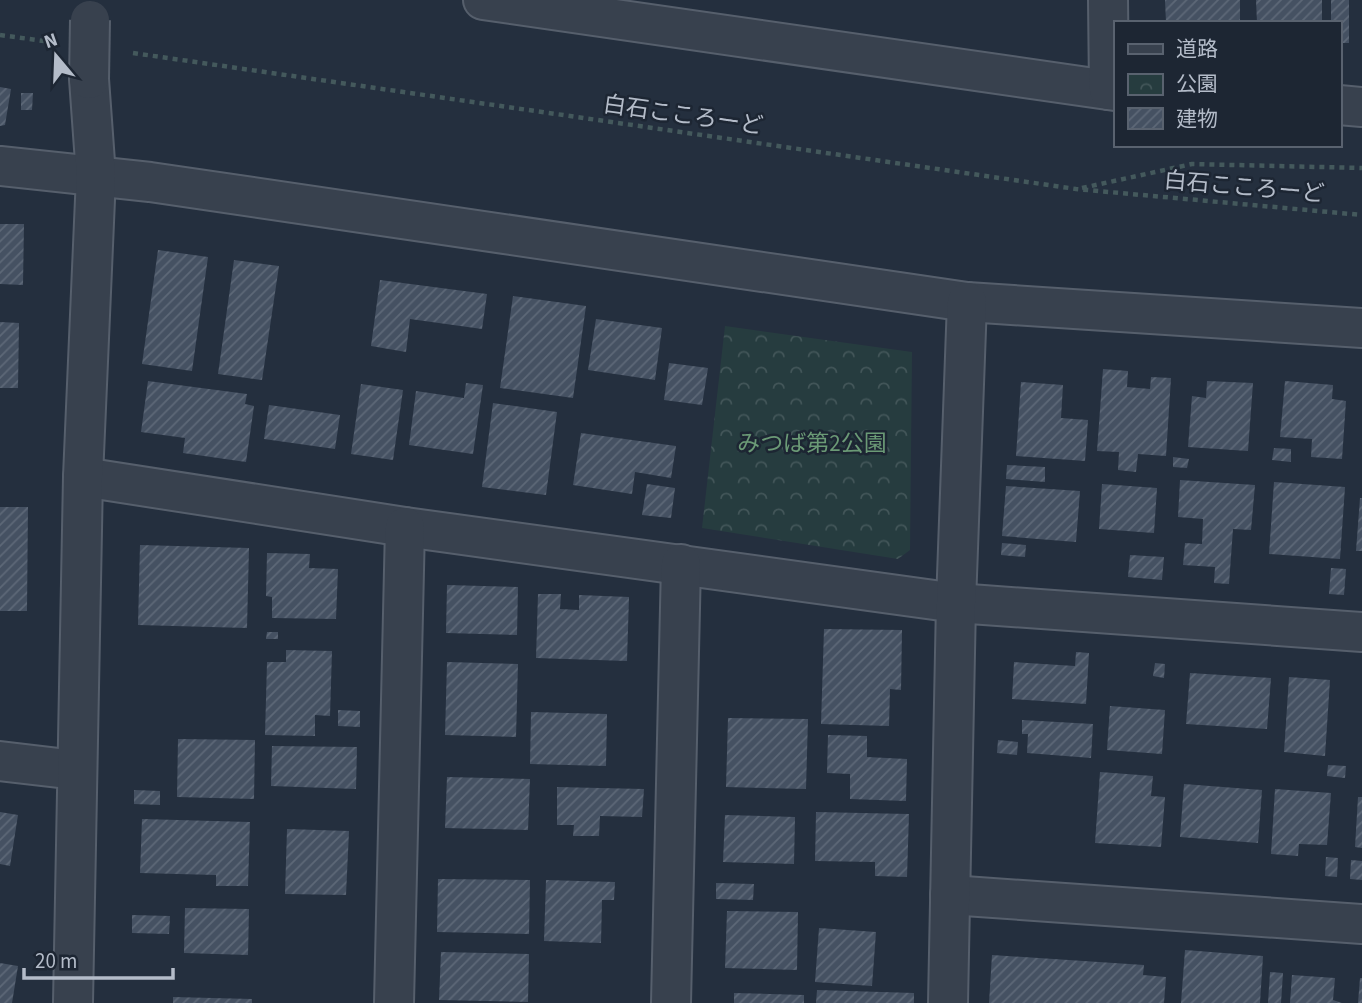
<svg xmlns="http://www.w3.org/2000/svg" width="1362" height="1003" font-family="'Source Sans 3','Noto Sans JP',sans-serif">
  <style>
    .park { fill: url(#park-crowns) }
    .building { fill: url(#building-hatch) }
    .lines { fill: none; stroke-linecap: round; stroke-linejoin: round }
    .minor-casing { stroke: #565f6c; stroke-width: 42 }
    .path { stroke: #44595c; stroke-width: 4.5; stroke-dasharray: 5 5; stroke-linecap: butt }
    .minor { stroke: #38414e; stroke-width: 38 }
    .minor-bridge-casing { stroke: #565f6c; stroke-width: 42; stroke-linecap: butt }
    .minor-bridge { stroke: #38414e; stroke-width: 38 }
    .labels { text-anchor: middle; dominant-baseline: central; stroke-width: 5; stroke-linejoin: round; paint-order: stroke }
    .street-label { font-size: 23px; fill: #b4bcc9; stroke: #1d2633 }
    .park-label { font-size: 23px; fill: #6b9a76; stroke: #1d2633 }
  </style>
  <defs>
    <pattern id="park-crowns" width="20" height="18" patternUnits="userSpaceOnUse" patternTransform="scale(1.75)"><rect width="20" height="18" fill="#263c3f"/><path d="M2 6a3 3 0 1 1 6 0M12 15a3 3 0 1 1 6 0" fill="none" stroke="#435659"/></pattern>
    <pattern id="building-hatch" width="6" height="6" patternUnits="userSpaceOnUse" patternTransform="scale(1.75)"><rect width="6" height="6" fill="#455162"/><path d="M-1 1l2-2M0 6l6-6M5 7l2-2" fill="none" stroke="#5d6877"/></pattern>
  </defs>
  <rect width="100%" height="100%" fill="#242f3e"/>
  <path class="park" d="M725,326L912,352L910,550L898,559L702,528Z"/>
  <g class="building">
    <path d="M1165,0H1240V23H1166Z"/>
    <path d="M1256,0H1322V23H1257Z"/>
    <path d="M1331,0H1349V43H1339V23H1331Z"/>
    <path d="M0,87L11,89L5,125L0,126Z"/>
    <path d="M21,93H33L32,110H21Z"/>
    <path d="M0,224H24L23,285L0,284Z"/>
    <path d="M158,250L208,257L192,371L142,364Z"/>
    <path d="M234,260L279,266L262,380L218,374Z"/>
    <path d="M380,280L487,294L482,329L410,319L406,352L371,346Z"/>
    <path d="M513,296L586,306L573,398L500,388Z"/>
    <path d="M596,319L662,328L655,380L588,370Z"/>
    <path d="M0,322L19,323L18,388H0Z"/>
    <path d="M669,363L708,368L702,405L664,400Z"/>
    <path d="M1103,369L1128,371L1127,387L1150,389L1151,377L1171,378L1166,456L1138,454L1136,472L1118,470L1119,452L1097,451Z"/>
    <path d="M148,381L247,394L245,404L254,406L246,462L183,453L185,438L141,432Z"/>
    <path d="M1207,381L1253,383L1248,451L1188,447L1192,396L1206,398Z"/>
    <path d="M1285,381L1333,385L1332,399L1346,401L1342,459L1311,457L1312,439L1280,437Z"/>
    <path d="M1021,382L1063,385L1061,418L1088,420L1085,461L1016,456Z"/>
    <path d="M466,383L483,385L473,454L409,445L416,391L464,398Z"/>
    <path d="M361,384L403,390L393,460L351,454Z"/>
    <path d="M493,403L557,412L546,495L482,487Z"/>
    <path d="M269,405L340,415L335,449L264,439Z"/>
    <path d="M581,433L676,446L671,478L635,472L632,494L573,485Z"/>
    <path d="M1274,448L1291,449V462L1272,460Z"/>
    <path d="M1173,457L1189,459L1187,468L1173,467Z"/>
    <path d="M1007,465L1045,467V482L1006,479Z"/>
    <path d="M1180,480L1255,485L1251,530L1233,529L1229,584L1214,583L1215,567L1183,565L1185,543L1202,544L1203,519L1178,517Z"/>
    <path d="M1274,482L1345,487L1340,559L1269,554Z"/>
    <path d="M647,484L675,488L671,518L642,515Z"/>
    <path d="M1102,484L1157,488L1154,533L1099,529Z"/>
    <path d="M1006,486L1080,491L1076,542L1002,536Z"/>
    <path d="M1360,498H1362V551H1356Z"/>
    <path d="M0,507H28L27,611H0Z"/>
    <path d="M1002,543L1026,545L1025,557L1001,555Z"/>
    <path d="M140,545L249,548L247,628L138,625Z"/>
    <path d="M267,553L310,554L309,568L338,569L336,619L272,618V597L266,596Z"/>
    <path d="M1130,555L1164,557L1162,580L1128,577Z"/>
    <path d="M1331,568L1346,569L1344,595L1329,594Z"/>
    <path d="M447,585L518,587L517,635L446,633Z"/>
    <path d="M538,594H561L560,609L579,610V595L629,597L627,661L536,658Z"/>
    <path d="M824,629L902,630L901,690L890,689L889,726L821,724Z"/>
    <path d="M267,632H278V639H266Z"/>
    <path d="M286,650L332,651L330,716L315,715V736L265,735L267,662H286Z"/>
    <path d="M1076,652L1089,653L1086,704L1012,699L1014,662L1075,666Z"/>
    <path d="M447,662L518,664L516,737L445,735Z"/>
    <path d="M1155,663L1165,664L1164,678L1153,676Z"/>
    <path d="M1190,673L1271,678L1267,729L1186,724Z"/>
    <path d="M1289,677L1330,680L1325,756L1284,752Z"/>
    <path d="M1110,706L1165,710L1162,754L1107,750Z"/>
    <path d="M338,710L360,711V727L338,726Z"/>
    <path d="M531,712L607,714L606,766L530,764Z"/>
    <path d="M728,718L808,719L806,789L726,787Z"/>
    <path d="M1022,720L1093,724L1091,758L1027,753L1028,734H1022Z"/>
    <path d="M828,735L867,736V757L907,759L906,801L850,799V774L827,773Z"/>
    <path d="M178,739L255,740L254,799L177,797Z"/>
    <path d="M998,740L1018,742L1017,755L997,753Z"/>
    <path d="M272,746L357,747L356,789L271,786Z"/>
    <path d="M1328,765L1346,766L1345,778L1327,776Z"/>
    <path d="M1100,772L1153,776L1151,796L1165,797L1161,847L1095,843Z"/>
    <path d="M447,777L530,779L528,830L445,828Z"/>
    <path d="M1184,784L1262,790L1258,843L1180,837Z"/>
    <path d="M557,787L644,789L642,817L600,816L599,836H573L574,825H557Z"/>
    <path d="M1275,789L1331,793L1327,845L1299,844L1298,856L1271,854Z"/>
    <path d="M134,790L160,791V805L134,804Z"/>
    <path d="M1358,797H1362V848L1355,847Z"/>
    <path d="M0,812L18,815L10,866L0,864Z"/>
    <path d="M816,812L909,814L907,877L875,876V862L815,861Z"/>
    <path d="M725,815L795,817L794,864L723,862Z"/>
    <path d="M142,819L250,822L248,886H216V875L140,873Z"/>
    <path d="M287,829L349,831L346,895L285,894Z"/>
    <path d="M1326,857L1338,858L1337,877L1325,876Z"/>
    <path d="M1351,860L1362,861V880L1350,879Z"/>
    <path d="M438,879L530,880L529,934L437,932Z"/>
    <path d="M546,880L615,882L614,900H602L601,943L544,941Z"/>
    <path d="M716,883L754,884L753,900L716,899Z"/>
    <path d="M185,908L249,909L248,955L184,953Z"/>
    <path d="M727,911L798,912L797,970L725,968Z"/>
    <path d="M132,915L170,916L169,934L132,933Z"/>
    <path d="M819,928L876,932L872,986L815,982Z"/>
    <path d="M1185,950L1263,956L1260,1003H1181Z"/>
    <path d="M441,952L529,954L528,1002L439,1000Z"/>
    <path d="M992,955L1144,965L1143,975L1166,977L1164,1003H989Z"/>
    <path d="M0,963L18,966L12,1003H0Z"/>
    <path d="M1270,972L1283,973L1281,1003H1268Z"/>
    <path d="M1292,975L1335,978L1333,1000L1342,1003H1290Z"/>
    <path d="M1360,978H1362V1003H1358Z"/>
    <path d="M817,990L914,993V1003H816Z"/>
    <path d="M734,993L804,995V1003H734Z"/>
    <path d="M173,997L252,999V1003H173Z"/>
  </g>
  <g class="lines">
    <defs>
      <g id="minor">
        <path d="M483,0L1115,91"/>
        <path d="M1108,0L1109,90"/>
        <path d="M1339,105L1362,107"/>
        <path d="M0,166L150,182L967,302L1362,328"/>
        <path d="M83,477L405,527L956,603L1362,632"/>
        <path d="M0,761L76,770"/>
        <path d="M950,895L1362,924"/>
        <path d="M73,1003L83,477L96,176L89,79"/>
        <path d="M394,1003L405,527"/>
        <path d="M671,1003L681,564"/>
        <path d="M948,1003L956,603L967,302"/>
      </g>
    </defs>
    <use href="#minor" class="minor-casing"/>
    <g class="path">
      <path d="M0,35L44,41"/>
      <path d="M133,53L1076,189L1362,215"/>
      <path d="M1082,188L1192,164L1362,168"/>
    </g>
    <use href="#minor" class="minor"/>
    <defs>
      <path id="minor-bridge" d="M89,79L90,20"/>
    </defs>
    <use href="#minor-bridge" class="minor-bridge-casing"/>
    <use href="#minor-bridge" class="minor-bridge"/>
  </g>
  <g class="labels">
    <g class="street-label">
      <text transform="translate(683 115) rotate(8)">白石こころーど</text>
      <text transform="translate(1244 187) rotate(5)">白石こころーど</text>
    </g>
    <g class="park-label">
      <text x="812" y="443">みつば第2公園</text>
    </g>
  </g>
  <rect x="1114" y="21" width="228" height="126" fill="#1d2633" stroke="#59626f" stroke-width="2"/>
  <rect x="1128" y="44" width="35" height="10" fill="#38414e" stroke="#59626f" stroke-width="2"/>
  <text x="1176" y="56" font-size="21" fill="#b4bcc9">道路</text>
  <rect x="1128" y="74" width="35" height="21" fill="url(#park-crowns)" stroke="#59626f" stroke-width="2"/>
  <text x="1176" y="91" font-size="21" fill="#b4bcc9">公園</text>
  <rect x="1128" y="108" width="35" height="21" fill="url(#building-hatch)" stroke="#59626f" stroke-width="2"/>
  <text x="1176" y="126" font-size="21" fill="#b4bcc9">建物</text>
  <g transform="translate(56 56) rotate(341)" stroke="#1d2633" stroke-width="5" paint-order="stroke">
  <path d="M0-5L12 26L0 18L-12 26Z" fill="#b4bcc9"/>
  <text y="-10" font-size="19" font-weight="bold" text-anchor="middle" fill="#b4bcc9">N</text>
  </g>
  <path d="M24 968v10h149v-10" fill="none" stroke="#b4bcc9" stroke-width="3.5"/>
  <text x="35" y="968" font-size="21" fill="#b4bcc9" stroke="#1d2633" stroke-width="5" paint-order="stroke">20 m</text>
</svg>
